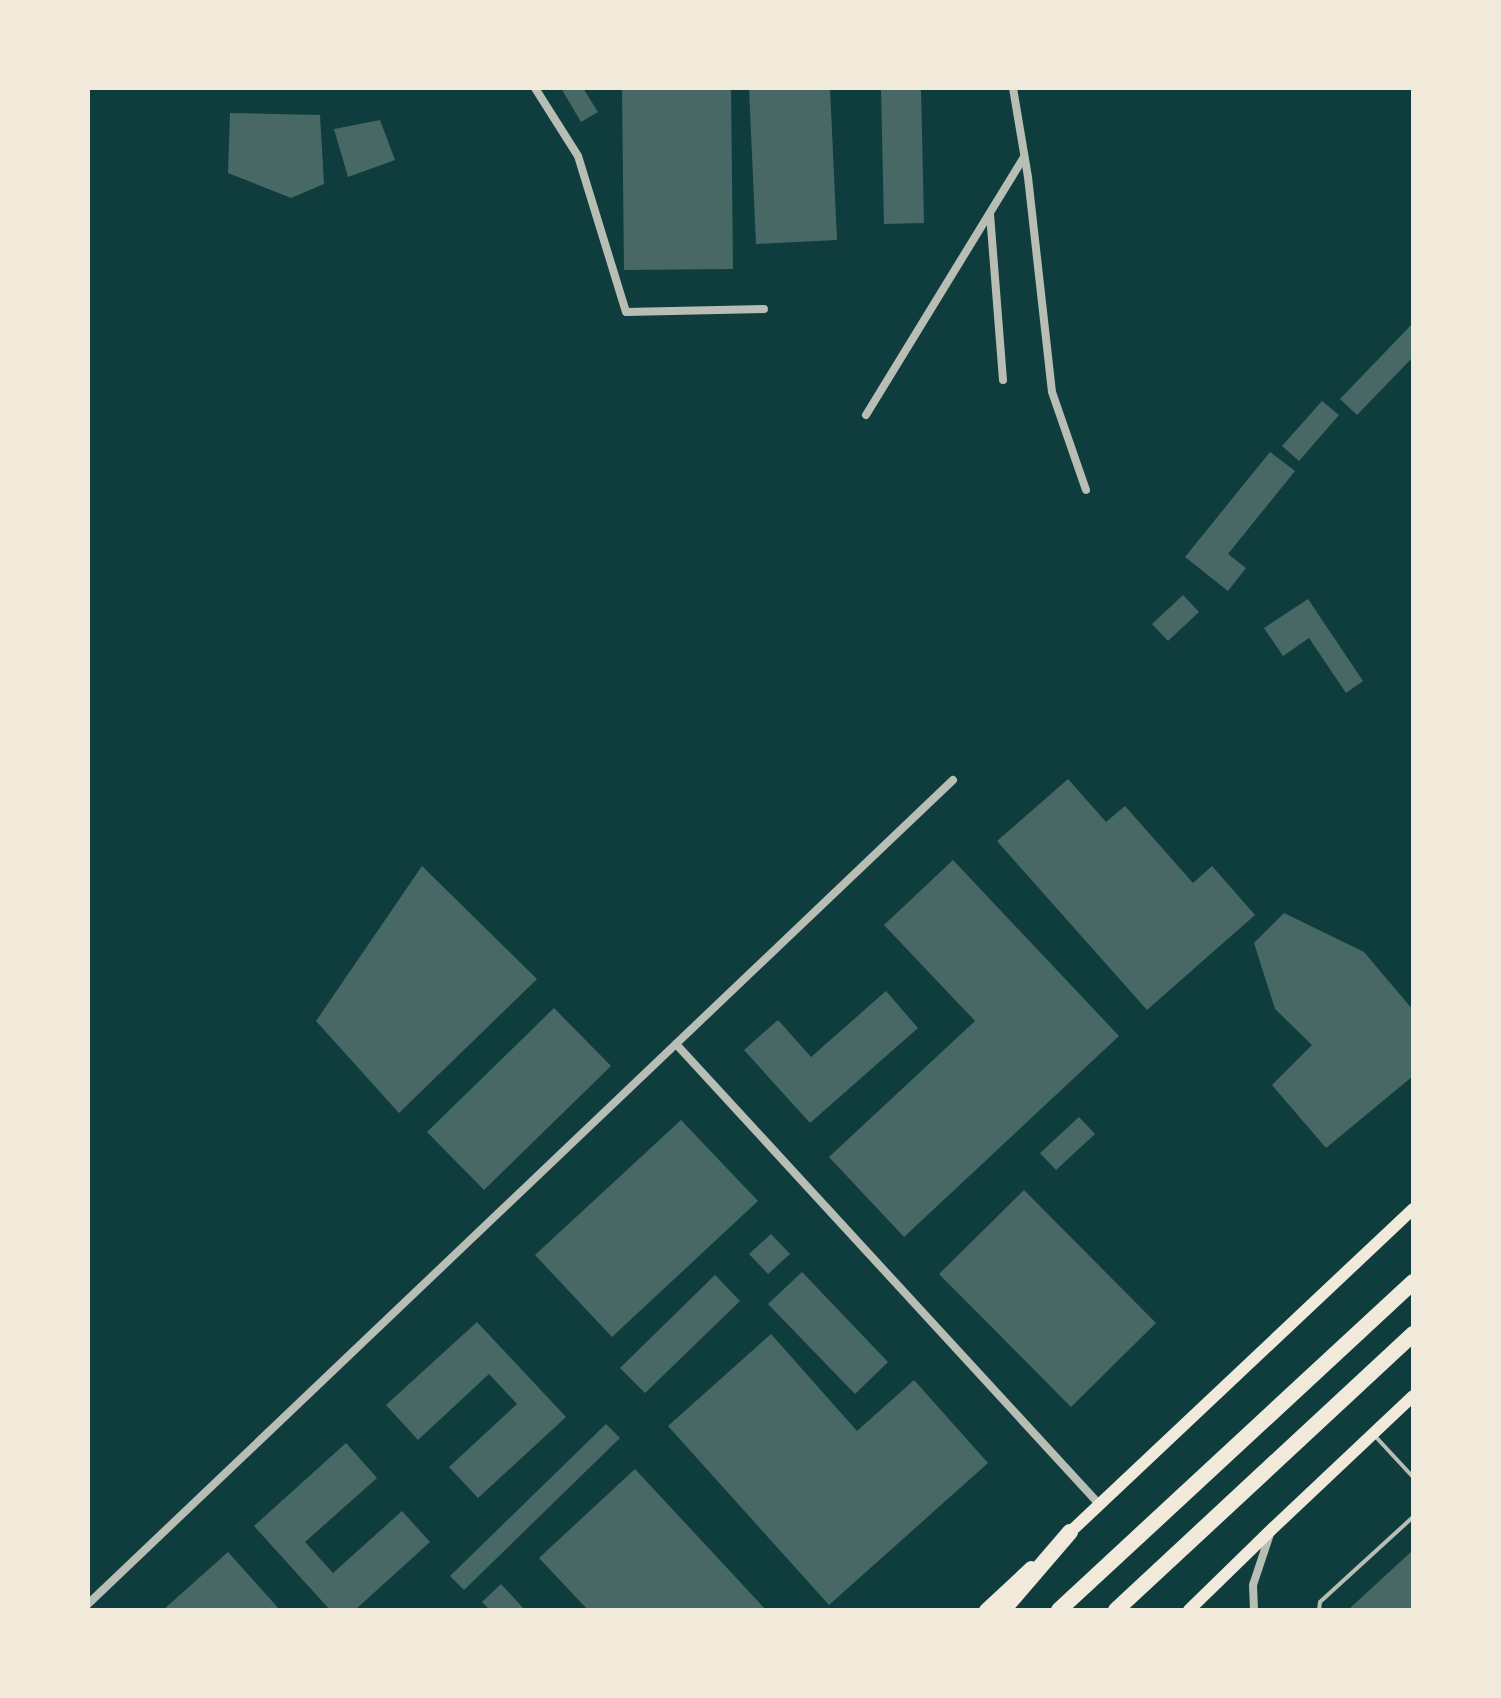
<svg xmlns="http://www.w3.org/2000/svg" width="1501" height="1698" font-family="Raleway,sans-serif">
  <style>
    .building { fill: #486865 }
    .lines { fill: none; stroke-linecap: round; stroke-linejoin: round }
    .service { stroke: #b8beb3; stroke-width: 4 }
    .minor { stroke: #b8beb3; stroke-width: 8 }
    .secondary { stroke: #f1e9da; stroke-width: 12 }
    .motorway { stroke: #f1e9da; stroke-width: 16 }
  </style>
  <rect width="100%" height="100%" fill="#0f3d3e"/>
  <g class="building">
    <path d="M561,88H583L598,112L581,122Z"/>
    <path d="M622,88H731L733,269L624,270Z"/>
    <path d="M749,88H830L837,240L756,244Z"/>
    <path d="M881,88H921L924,223L884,224Z"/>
    <path d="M230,113L320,115L324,184L291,198L228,173Z"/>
    <path d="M380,120L395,160L348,177L334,129Z"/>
    <path d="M1413,323V357L1357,415L1340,399Z"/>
    <path d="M1322,401L1339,415L1299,461L1282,446Z"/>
    <path d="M1270,452L1295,471L1228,554L1246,568L1228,591L1185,557Z"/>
    <path d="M1183,595L1199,612L1168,641L1152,624Z"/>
    <path d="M1308,599L1363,681L1346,693L1309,638L1283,656L1264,628Z"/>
    <path d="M1068,779L1106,822L1125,806L1193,883L1212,866L1255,915L1147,1010L997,841Z"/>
    <path d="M953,860L1119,1036L904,1237L829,1157L975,1021L884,925Z"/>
    <path d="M422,866L537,979L399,1113L316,1021Z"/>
    <path d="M1284,913L1364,952L1413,1010V1076L1326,1148L1272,1085L1312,1045L1275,1009L1254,943Z"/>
    <path d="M886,991L918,1028L810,1123L744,1050L778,1020L811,1057Z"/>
    <path d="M554,1008L611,1066L484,1190L427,1132Z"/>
    <path d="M1079,1117L1095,1134L1056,1170L1040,1153Z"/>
    <path d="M681,1120L758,1201L612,1337L535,1255Z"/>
    <path d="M1024,1190L1156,1323L1071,1407L939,1274Z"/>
    <path d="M771,1234L790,1254L768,1274L749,1254Z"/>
    <path d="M802,1272L888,1362L855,1394L768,1304Z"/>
    <path d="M715,1275L740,1301L645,1393L620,1368Z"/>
    <path d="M477,1322L566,1417L478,1498L449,1467L517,1404L489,1374L418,1440L386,1405Z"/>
    <path d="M771,1334L857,1431L914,1380L988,1463L829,1605L668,1426Z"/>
    <path d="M606,1424L620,1438L464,1590L450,1576Z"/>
    <path d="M346,1443L377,1478L305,1542L333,1573L402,1511L430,1542L355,1610H330L254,1526Z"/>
    <path d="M635,1469L766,1610H588L539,1558Z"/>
    <path d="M1413,1550V1610H1348Z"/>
    <path d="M228,1552L280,1610H163Z"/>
    <path d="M501,1584L525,1610H490L482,1602Z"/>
  </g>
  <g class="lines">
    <g class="service">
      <path d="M1374,1435L1413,1477"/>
      <path d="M1319,1610L1320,1602L1413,1517"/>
    </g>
    <g class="minor">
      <path d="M535,88L578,156L626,312L764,309"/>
      <path d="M1013,88L1028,177L1052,392L1086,490"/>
      <path d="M990,214L1003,380"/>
      <path d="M866,415L1024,157"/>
      <path d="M676,1044L1099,1504"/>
      <path d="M88,1604L953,780"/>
      <path d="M1254,1610L1253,1585L1270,1534"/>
    </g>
    <g class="secondary">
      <path d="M1066,1536L1413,1209"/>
      <path d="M985,1610L1031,1567"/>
      <path d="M1189,1610L1272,1529L1413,1396"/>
    </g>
    <g class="motorway">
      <path d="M1003,1610L1070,1532"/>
      <path d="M1059,1610L1413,1282"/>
      <path d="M1116,1610L1413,1334"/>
    </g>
  </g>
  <rect width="1501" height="1698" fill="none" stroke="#f1e9da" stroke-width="180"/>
</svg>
